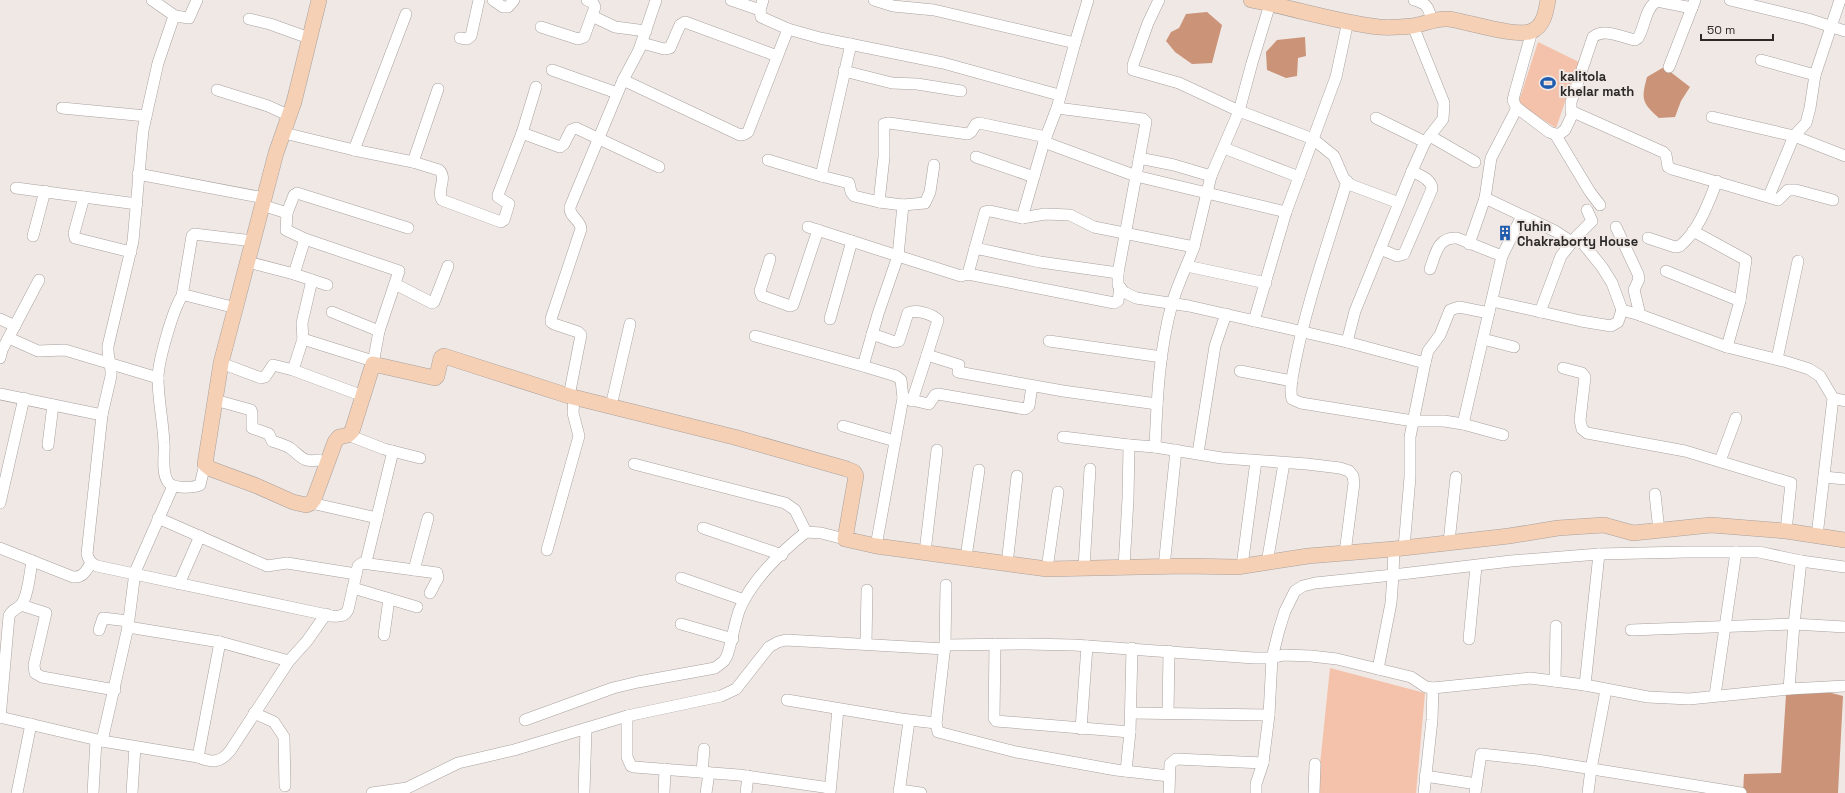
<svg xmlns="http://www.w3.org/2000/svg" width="1845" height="793" font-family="'Space Grotesk',sans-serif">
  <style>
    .green { fill: #f4c2aa }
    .water { fill: #cb9377 }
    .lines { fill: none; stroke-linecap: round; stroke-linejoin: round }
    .street-casing { stroke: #a8a19e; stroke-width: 12 }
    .secondary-casing { stroke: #a8a19e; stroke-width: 16 }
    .street { stroke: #fff; stroke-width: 11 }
    .secondary { stroke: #f5d0b4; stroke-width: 15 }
    .labels { text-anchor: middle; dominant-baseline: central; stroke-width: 4; stroke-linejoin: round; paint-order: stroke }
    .poi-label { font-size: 13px; font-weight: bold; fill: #2c2928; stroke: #f0e8e5; text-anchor: start }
  </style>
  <rect width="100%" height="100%" fill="#f0e8e5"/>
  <g class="green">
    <path d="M1538,42L1579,62L1556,128L1518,104Z"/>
    <path d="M1330,668L1425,693L1416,793H1317Z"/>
  </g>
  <g class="water">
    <path d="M1207,12L1222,25L1212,63L1192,64L1175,52L1166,41L1171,32L1179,28L1186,14Z"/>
    <path d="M1305,37L1306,56L1298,58L1297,76L1286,78L1267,70L1266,52L1277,40Z"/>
    <path d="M1664,67L1690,87L1681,101L1675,117L1659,118C1642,103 1641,99 1647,77Z"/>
    <path d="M1824,691L1843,696L1838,793H1743L1744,774L1781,773L1786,695Z"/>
  </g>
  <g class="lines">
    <defs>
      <g id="street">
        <path d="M152,0L175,16"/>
        <path d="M197,0L189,18L175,16L173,19L158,63L143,130L133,241L108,346C107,357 112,365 111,376L102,415L87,554C89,561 91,563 97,566L332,616C339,617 345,616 348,610L358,566L362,563L437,573L438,578L430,593"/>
        <path d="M493,0L503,7H508L514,0"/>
        <path d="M731,0L760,10"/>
        <path d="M763,0L760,10L761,17L788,29L820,38L943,63L1059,95"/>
        <path d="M874,0L893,6L934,10L1075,43L1057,108L1044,142L1022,218L1045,214L1070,215L1094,227L1194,247C1187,266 1177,285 1172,304C1159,351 1157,399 1155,447L1129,445"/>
        <path d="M1159,0L1148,23L1133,65V70L1179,83L1239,111L1313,139L1334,156L1344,179L1351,185L1399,203"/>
        <path d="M1414,0C1428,4 1428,7 1432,20"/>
        <path d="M1730,0L1808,19L1845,31"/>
        <path d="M1692,8L1657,1C1645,8 1645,27 1638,38L1635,40C1622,37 1604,28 1593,37L1571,102V111L1663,152L1666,155L1668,167L1672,169L1778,200L1788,190H1796L1833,200"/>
        <path d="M406,14L354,150L413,162L439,170C448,178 436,191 442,200L501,222L504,220L509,204L498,197V195L522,133L560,147L564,144L571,130L576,128L659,167"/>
        <path d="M592,16L615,27L646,31"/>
        <path d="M249,19L270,24L309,38"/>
        <path d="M541,27L578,39L584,37L595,7L593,3L587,0"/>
        <path d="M1532,31L1515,92L1513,100L1516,107L1549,132L1558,135L1565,130L1573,113"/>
        <path d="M460,38L467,39L471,36L479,0"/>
        <path d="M642,43L664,49L670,48L680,25L685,22L777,56"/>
        <path d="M1075,43L1088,0"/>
        <path d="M851,44L821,176L849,183L851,192L854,196L879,202"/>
        <path d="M1761,60L1815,75"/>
        <path d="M1669,67L1695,0"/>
        <path d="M552,70L617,93"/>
        <path d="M844,71L892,83L917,84L961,91"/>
        <path d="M623,80L740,135L745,134L748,132L788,29"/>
        <path d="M217,90L268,106L290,116"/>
        <path d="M62,108L146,116"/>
        <path d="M1712,117L1794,136L1806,123L1810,108L1815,75L1840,0"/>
        <path d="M1376,118L1425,142"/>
        <path d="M284,133L354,150"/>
        <path d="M522,133L536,87"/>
        <path d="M1555,134L1590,192L1600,205"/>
        <path d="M1430,136L1475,162"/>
        <path d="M1046,137L979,123L976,124L971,132L968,134L889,123L884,124V157L879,202L903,205L898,256L961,276L968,274L975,248L1040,262L1118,273L1146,122L1143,119L1057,108"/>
        <path d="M1044,142L1136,176L1286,212"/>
        <path d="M1224,148L1299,177"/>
        <path d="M976,157L1034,177"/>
        <path d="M1139,158L1174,165L1211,176"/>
        <path d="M768,160L821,176"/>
        <path d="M413,162L438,89"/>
        <path d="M138,174L264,198"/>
        <path d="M1347,181C1329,241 1307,301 1295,363C1293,374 1289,388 1292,399L1301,403L1413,421H1444L1463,424L1503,435"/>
        <path d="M16,188L137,204"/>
        <path d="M1769,196L1794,136L1845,156"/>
        <path d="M84,197L74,233L75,238L131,252"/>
        <path d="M1485,198L1555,231L1572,242"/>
        <path d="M262,205L287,213L286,230L305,239"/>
        <path d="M903,205L925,203L930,192L934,165"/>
        <path d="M287,213L294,195L297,193L408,228"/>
        <path d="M808,227L898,256L878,314L863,366L896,376L901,380L903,398L876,546"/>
        <path d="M1616,227L1638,274L1639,279L1634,290L1640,315L1727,347L1740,301L1746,260L1693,231"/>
        <path d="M33,236L45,191"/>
        <path d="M1577,236L1602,267L1612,283L1622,310L1640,315"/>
        <path d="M1648,238L1675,247L1680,246C1699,230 1708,204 1717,181"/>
        <path d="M1469,244L1485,198L1491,158L1517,108"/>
        <path d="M1194,247L1211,176L1239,111L1252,63L1270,4"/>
        <path d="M975,248L985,212L990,211L1022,218"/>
        <path d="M1380,249L1397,256L1404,254L1432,189C1432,179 1419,175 1412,171"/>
        <path d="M770,259L760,291L762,296L790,306L793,305L818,230"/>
        <path d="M248,262L294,274L305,239L399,271L379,331L373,364"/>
        <path d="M1187,266L1266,283"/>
        <path d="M1430,269C1436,254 1437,237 1457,238L1502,256"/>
        <path d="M1666,271L1740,301"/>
        <path d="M1118,273V285L1124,292L1136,298L1189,306L1347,342L1355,311L1412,171L1425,142L1443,119L1444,103L1413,26"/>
        <path d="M294,274L327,285"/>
        <path d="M968,274L1114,303L1118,301L1120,287"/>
        <path d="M395,284L432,303L434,302L448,266"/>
        <path d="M182,296L192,236L194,234L253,241"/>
        <path d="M1492,301L1581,321L1611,326L1618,322L1622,310"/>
        <path d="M332,312L379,331"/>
        <path d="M1540,312L1561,256L1577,236L1592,221L1587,210"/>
        <path d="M0,319L15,326"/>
        <path d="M830,319L852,241"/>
        <path d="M1254,321L1286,212L1336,77L1348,21"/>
        <path d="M872,334L895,342L899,341L908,313C916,309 932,314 938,320L927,355L959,365L958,372L1063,391L1157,404"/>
        <path d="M755,336L863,366"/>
        <path d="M9,338L38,351L65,350L158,378"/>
        <path d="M1483,339L1514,347"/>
        <path d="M303,341L302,323L312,280"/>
        <path d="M1049,341L1162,357"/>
        <path d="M1347,342L1425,363L1410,437V477L1404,548"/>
        <path d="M1727,347L1787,362L1809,369L1820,376L1833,398L1817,536"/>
        <path d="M0,358L2,350L39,280"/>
        <path d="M1777,359L1798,261"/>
        <path d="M221,363L261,378L265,377L273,365L293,370"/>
        <path d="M1425,363L1428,351L1440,335L1450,310L1459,307L1489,313"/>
        <path d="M1563,368L1582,373L1585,377L1580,420L1582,429L1587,433L1685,451L1791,483L1786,531"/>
        <path d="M1240,371L1292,381"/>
        <path d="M0,394L102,415"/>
        <path d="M363,396L293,370L302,342L306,340L373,361"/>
        <path d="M569,396L581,335L578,332L554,324L551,322V319L581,229C581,220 569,217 570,207L623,80L639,50L656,0"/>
        <path d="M903,398L929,404L935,395L938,394L1025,409L1029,406L1032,386"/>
        <path d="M1833,398L1845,401"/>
        <path d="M215,400L251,410L252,413V428L269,434L272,441C278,443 285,445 290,448C301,456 303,463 318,460L326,463"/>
        <path d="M912,401L927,355"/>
        <path d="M611,406L630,324"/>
        <path d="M1463,424L1502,256L1522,216"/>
        <path d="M843,426L895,441"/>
        <path d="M348,435L384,449L420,458"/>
        <path d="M1063,437L1129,445L1128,499L1124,567"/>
        <path d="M48,445L53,405"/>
        <path d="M1155,447L1222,458L1307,464L1340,468L1349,471L1353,476L1354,483L1345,553"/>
        <path d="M1198,453L1215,346L1226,314"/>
        <path d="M1720,461L1736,418"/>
        <path d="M205,464L200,485C193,488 173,489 168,482C161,472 165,454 164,443C163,421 158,399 158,378C158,362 173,309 182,296L185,295L236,308"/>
        <path d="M634,464L785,503L795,510L806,532"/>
        <path d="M1824,477L1845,479"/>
        <path d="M1655,494L1659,531"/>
        <path d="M0,503L24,398"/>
        <path d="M311,503L377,518"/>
        <path d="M158,518L267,566L287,563L356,574"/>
        <path d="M703,528L782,555"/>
        <path d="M1449,542L1456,477"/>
        <path d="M0,548L73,577C83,578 86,571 91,563"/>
        <path d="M547,550L579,436L573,413L574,398"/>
        <path d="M925,552L937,450"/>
        <path d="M966,557L979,470"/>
        <path d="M1801,561L1845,567"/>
        <path d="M366,562L393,451"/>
        <path d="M1267,563L1284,463"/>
        <path d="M1007,564L1017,476"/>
        <path d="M1242,566L1256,461"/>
        <path d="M1084,567L1090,469"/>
        <path d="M1164,567L1176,450"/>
        <path d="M1047,569L1058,492"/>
        <path d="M414,570L428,518"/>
        <path d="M681,578L744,600"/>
        <path d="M179,584L200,536"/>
        <path d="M946,585L945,645L936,723L938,732L1016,752L1116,770L1169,776"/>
        <path d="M353,588L417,607"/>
        <path d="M21,605L46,613L34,665L35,673L42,677L115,690"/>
        <path d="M681,624L733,639"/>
        <path d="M128,627L135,572L173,486"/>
        <path d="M99,630L103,618L128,621"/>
        <path d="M1631,630L1794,624L1845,627"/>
        <path d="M384,635L389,599"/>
        <path d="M1469,639L1476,566"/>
        <path d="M866,644L867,590"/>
        <path d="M995,644L994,718L996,721L1130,732"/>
        <path d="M945,645L1026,644L1074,645L1254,658H1272L1283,655L1311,656L1337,659L1378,669L1391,603L1393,575L1511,561L1599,554L1687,552H1759L1801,561L1794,624L1789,689"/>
        <path d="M1378,669L1411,677L1426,687L1433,688"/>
        <path d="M1555,681L1556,626"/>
        <path d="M1585,685L1599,554"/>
        <path d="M1715,695L1736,552"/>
        <path d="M787,700L901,719L936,723"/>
        <path d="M254,713L274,722L284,737L285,786"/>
        <path d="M1131,713L1269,715"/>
        <path d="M1168,713L1169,651"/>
        <path d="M627,716V757L631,766L634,767L739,775L830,788"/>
        <path d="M0,717L102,741L198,757C212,763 220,763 230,751L289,661L307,641L326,614"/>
        <path d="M0,718L9,616C12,609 16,610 21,605C28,597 30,572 32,561"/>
        <path d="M525,720L613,688L638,682L715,668L724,661L727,656C732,641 734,626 739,611C750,582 781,552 806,532L821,533L845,539"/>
        <path d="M1081,729L1087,646"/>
        <path d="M102,741L128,627L220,642L289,661"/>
        <path d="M198,757L220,642"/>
        <path d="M1126,771L1130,732L1132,648"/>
        <path d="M702,772L704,749"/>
        <path d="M1425,776L1477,784"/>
        <path d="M899,790L921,793"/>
        <path d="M17,793L31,724"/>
        <path d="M93,793L96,740"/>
        <path d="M132,793L135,747"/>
        <path d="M372,793L407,788L458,763L514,750L627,716L721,696L736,689L769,647L778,642L786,640L945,649"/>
        <path d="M584,793L586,729"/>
        <path d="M664,793L665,769"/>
        <path d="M706,793L709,773"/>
        <path d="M746,793L748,776"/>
        <path d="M830,793L838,709"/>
        <path d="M899,793L909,721"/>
        <path d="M1169,793L1170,764L1176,759L1263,763L1269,715L1272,658L1279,630L1285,611L1295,591L1303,586L1315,583L1393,575L1394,549"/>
        <path d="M1256,793V784L1263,763"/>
        <path d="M1314,793L1315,764"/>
        <path d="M1424,793L1432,720L1433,688L1530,678L1585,685L1648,697L1689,699L1789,689L1845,686"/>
        <path d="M1475,793L1481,754L1537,760L1741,793"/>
        <path d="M1588,793L1591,769L1606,690"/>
      </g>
      <g id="secondary">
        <path d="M319,0L294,102L276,153L221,363L205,464L211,469L257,486L293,502L306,505L311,503L314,499L335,442L339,437L348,435L352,431L373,364L435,378L437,376L441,358L444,356L569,396L734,437L847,469L854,472L856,476L845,539L876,546L1047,569L1185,566L1237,567L1308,556L1394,549L1509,536L1558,528L1604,525L1633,533L1711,525L1786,531L1845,540"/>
        <path d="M1251,0C1294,8 1336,22 1379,27C1389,28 1402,27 1412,26C1425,24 1435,18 1448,19C1467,21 1515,38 1532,31C1544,26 1546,11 1548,0"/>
      </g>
    </defs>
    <use href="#street" class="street-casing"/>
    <use href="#secondary" class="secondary-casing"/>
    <use href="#street" class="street"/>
    <use href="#secondary" class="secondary"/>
  </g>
  <defs>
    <symbol id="stadium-bare" viewBox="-9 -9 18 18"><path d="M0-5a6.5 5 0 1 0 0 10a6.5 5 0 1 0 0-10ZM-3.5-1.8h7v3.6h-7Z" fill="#1f5cad" stroke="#f0e8e5" stroke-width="2.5" paint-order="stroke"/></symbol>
    <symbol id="building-bare" viewBox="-9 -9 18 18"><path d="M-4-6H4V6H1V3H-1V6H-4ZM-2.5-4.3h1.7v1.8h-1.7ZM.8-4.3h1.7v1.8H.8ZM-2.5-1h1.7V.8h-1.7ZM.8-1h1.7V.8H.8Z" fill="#1f5cad" stroke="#f0e8e5" stroke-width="2.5" paint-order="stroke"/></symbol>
  </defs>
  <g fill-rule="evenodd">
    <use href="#stadium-bare" x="1537" y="72" width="22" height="22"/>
    <use href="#building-bare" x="1494" y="222" width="22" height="22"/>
  </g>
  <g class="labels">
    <g class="poi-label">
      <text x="1560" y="76">kalitola<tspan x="1560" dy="15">khelar math</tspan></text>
      <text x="1517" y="226">Tuhin<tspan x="1517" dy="15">Chakraborty House</tspan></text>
    </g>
  </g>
  <path d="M1701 34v6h72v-6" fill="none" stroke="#2c2928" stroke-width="2"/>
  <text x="1707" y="34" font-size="12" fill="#2c2928" stroke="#f0e8e5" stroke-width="3" paint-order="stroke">50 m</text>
</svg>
